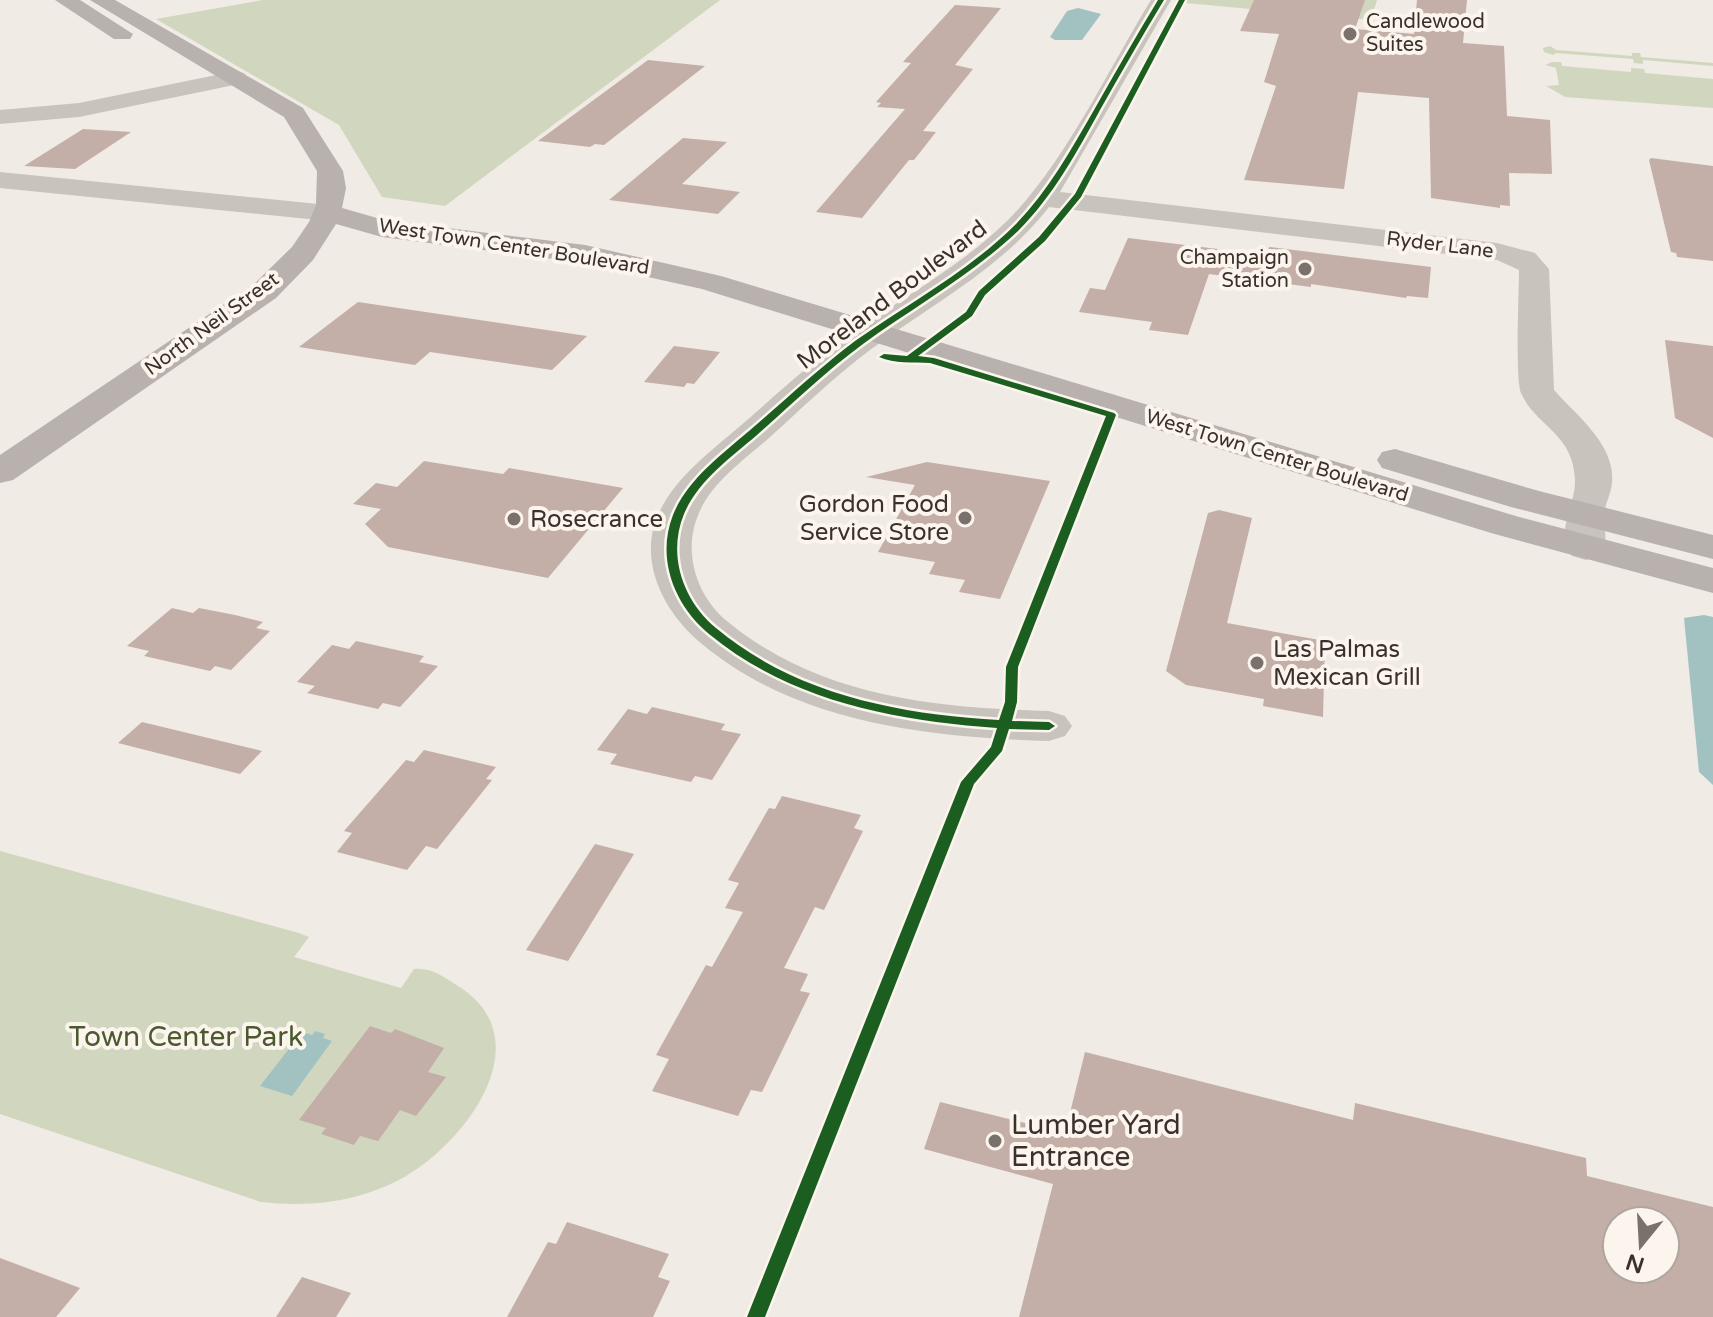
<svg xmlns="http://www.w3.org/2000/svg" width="1713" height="1317" font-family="'Varela Round',sans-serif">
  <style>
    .green { fill: #d1d6bf }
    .water { fill: #a1c2c1 }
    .building { fill: #c3afa7; fill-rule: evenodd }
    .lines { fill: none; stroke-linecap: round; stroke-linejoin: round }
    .minor { fill: #c9c3be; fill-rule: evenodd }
    .major { fill: #b8b1ad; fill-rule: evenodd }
    .cycleway-casing { stroke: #fbf5ee; stroke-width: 5 }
    .cycleway { fill: #1b5e20; fill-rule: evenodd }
    .poi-dot { fill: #7a716c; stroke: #fbf5ee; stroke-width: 3 }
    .labels { text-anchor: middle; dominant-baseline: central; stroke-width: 8; stroke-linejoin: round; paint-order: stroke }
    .far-poi-label { font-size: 20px; fill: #3b302b; stroke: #fbf5ee; text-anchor: start }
    .far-street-label { font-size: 20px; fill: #3b302b; stroke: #fbf5ee }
    .street-label { font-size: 24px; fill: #3b302b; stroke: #fbf5ee }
    .poi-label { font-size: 24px; fill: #3b302b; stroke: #fbf5ee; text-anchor: start }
    .near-park-label { font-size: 28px; fill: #4a5a2e; stroke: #fbf5ee }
    .near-poi-label { font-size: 28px; fill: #3b302b; stroke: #fbf5ee; text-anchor: start }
  </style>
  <rect width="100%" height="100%" fill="#f0ebe5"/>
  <g class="green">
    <path d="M263,0H720L445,206L382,197L339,125L156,19Z"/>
    <path d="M1177,0H1377L1371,20L1175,2Z"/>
    <path d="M1550,46L1556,50L1632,56V53H1640L1641,57L1713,63V66L1643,60V64L1634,63L1633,59L1556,53L1553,55L1544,52L1543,48Z"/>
    <path d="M1552,62H1561L1562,66L1631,72V68L1644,69L1645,73L1713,79V108L1565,97L1546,86L1559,85L1556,68L1545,65Z"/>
    <path d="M0,851L299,933L309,937L294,957L401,988L414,969C431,967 444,977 458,986C546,1041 461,1149 397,1181C353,1203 309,1207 261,1202L0,1114Z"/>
  </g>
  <g class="water">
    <path d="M1078,8L1101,14L1082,40H1055L1050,37L1067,11Z"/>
    <path d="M1704,615L1713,617V785L1699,772L1684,618Z"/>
    <path d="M315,1031L325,1034L323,1038L332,1041L292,1096L260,1086L302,1032L312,1035Z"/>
  </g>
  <g class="building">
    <path d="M1254,0H1365L1355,29L1414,34L1417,0H1467L1463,43L1504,46L1507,116L1550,120L1552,174L1509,173L1510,206L1500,205V208L1431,198L1429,98L1358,92L1344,189L1244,180L1276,86L1264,82L1279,34L1240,31Z"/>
    <path d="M955,5L1001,8L955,65L973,69L923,131L936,132L914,160H909L862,218L816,212L905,109L877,107L881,103L876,102L911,63L903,62Z"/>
    <path d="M648,60L705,66L604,145L595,144L590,147L538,141Z"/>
    <path d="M83,129L131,132L75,169L24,166Z"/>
    <path d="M683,138L727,142L682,184L740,192L718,214L609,200Z"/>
    <path d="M1651,158L1713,166V261L1677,257L1676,253L1671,252L1649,160Z"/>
    <path d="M1128,238L1267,255L1269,247L1431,267L1428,298L1407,296L1406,298L1311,284V287L1209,274L1188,335L1149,330L1152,322L1079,312L1090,288L1105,290Z"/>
    <path d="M358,302L587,336L552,370L430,352L415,365L299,347Z"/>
    <path d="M1665,340L1713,346V438L1675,418Z"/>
    <path d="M674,346L720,352L694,384L687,383L684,387L644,382Z"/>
    <path d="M424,461L503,474L509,468L623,488L548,578L388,547L365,524L381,509L353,504L376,483L397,487Z"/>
    <path d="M927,462L1050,481L1000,599L959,592L965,580L929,574L935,562L878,552L915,485L866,477Z"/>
    <path d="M1219,510L1252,518L1227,623L1325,641L1323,717L1263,706L1264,699L1186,685L1166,671L1208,513Z"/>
    <path d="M172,608L193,613L199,608L235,615L263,622L256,628L270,631L231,670L215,666L210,671L144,656L149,651L127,646Z"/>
    <path d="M356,641L424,656L419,662L438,666L400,707L383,703L378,709L307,693L315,686L297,682L332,645L349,649Z"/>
    <path d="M652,707L725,724L721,730L741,734L712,780L695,776L691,782L610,764L617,754L597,750L628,709L647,714Z"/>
    <path d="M142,722L262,751L240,774L118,743Z"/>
    <path d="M424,750L496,767L486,779L492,780L437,849L426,846L407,870L337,852L352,833L344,831L406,760L414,762Z"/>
    <path d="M782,796L861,815L854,828L863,831L824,910L815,907L784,968L808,974L800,991L810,993L762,1092L751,1090L738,1116L652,1091L669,1059L656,1055L706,965L712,967L743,912L725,908L739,883L728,880L769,808L775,809Z"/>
    <path d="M595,844L634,854L568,961L526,950Z"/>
    <path d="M370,1026L391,1033L395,1029L444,1048L428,1072L446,1077L416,1116L400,1110L378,1141L360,1136L354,1145L321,1134L326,1128L299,1120Z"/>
    <path d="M1085,1052L1353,1120L1355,1103L1586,1158L1587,1176L1713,1207V1317H1019L1053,1184L924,1149L940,1102L1065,1133ZM1617,1221H1665V1269H1617Z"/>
    <path d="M567,1222L669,1254L658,1277L670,1281L653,1317H507L548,1242L556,1244Z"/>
    <path d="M0,1258L80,1288L56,1317H0Z"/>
    <path d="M302,1277L351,1293L336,1317H276Z"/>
  </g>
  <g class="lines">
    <g class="minor">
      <path d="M1151,0H1171L1060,192L1497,243L1535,253L1549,269L1554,390C1576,415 1616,445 1612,483C1611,494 1605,504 1604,514C1603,530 1610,543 1600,556L1586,560L1572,556C1554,530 1576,505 1575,480C1573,432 1536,427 1521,393C1515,379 1519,291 1519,270L1497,260L1049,207C1001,269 932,304 870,350C834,377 802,408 769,438C744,460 712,482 699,513C682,551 696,596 728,622C820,697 935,708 1049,711L1065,716L1072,726L1065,736L1049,741C930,737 798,724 702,644C670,618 643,574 653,530C664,486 706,455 739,427C775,396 810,363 849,335C903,297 962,266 1009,219C1066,161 1108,70 1151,0Z"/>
      <path d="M236,71L244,73L248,78L244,83L79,117L0,124V110L79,103Z"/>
      <path d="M0,172L328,205L338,207L342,213L338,219L328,221L0,188Z"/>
    </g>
    <g class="major">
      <path d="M55,0H80L133,34L130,39H114Z"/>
      <path d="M90,0H115L303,108L343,171L346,188L342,208L384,220L585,245L721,276L1519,517L1713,568V593L1491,533L702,289L585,263L382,237L336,224L313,260L276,298L13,480L0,483V455L254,284L292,247L309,222L316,205L317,171L284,117Z"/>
      <path d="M1395,449L1539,491L1713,535V559L1511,507L1382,468L1377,460L1382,452Z"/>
    </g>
    <defs>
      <path id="cycleway" d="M1158,0H1164C1142,36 1121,73 1100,110C1077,152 1053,196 1019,230C972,275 915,306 863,344C825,372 792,404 757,435C730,458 698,481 684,514C667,555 683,601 716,628C796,695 899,714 999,720L1005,702L1006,667L1106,416L930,363C913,362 895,364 879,357L884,354L907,356L966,312L979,291L1039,237L1075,194L1179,0H1185L1081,197L1045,241L985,295L972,316L918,356L934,358L1114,413L1116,415L1018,667L1017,702L1012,721L1049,722L1055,726L1049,730L1009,729L1002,751L974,784L765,1317H747L961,782L991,747L997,728C895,721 790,701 709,634C674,605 656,558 673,515C687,480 721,455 749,431C784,401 818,369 855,341C909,303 969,271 1016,224C1048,191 1071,150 1094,110C1115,73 1136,36 1158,0Z"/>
    </defs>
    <use href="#cycleway" class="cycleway-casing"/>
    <use href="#cycleway" class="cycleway"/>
  </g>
  <g class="poi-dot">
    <circle cx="1350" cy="34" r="8"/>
    <circle cx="1305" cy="269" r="8"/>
    <circle cx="965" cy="518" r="8"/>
    <circle cx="514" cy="519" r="8"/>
    <circle cx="1257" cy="663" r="8"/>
    <circle cx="995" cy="1141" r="8"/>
  </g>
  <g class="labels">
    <g class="far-poi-label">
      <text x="1366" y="22">Candlewood<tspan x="1366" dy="23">Suites</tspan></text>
      <text x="1289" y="258" text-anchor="end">Champaign<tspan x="1289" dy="23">Station</tspan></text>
    </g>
    <g class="far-street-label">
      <text transform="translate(1440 245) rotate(7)">Ryder Lane</text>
      <text transform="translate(514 247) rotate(9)">West Town Center Boulevard</text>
      <text transform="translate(212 324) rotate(-36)">North Neil Street</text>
      <text transform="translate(1277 456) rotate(17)">West Town Center Boulevard</text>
    </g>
    <g class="street-label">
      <text transform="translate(892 295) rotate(-37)">Moreland Boulevard</text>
    </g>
    <g class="poi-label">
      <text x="949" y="504" text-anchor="end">Gordon Food<tspan x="949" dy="28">Service Store</tspan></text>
      <text x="530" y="519">Rosecrance</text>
      <text x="1273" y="649">Las Palmas<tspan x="1273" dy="28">Mexican Grill</tspan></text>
    </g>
    <g class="near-park-label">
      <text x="186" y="1037">Town Center Park</text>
    </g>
    <g class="near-poi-label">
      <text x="1011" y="1125">Lumber Yard<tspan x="1011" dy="32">Entrance</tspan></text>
    </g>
  </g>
  <g transform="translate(1641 1245) rotate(198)"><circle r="38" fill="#fbf5ee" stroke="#aea6a0" stroke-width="2"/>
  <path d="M0-6L14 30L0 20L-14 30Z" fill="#7a716c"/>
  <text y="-12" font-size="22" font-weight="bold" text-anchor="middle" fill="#3b302b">N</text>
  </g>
</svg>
